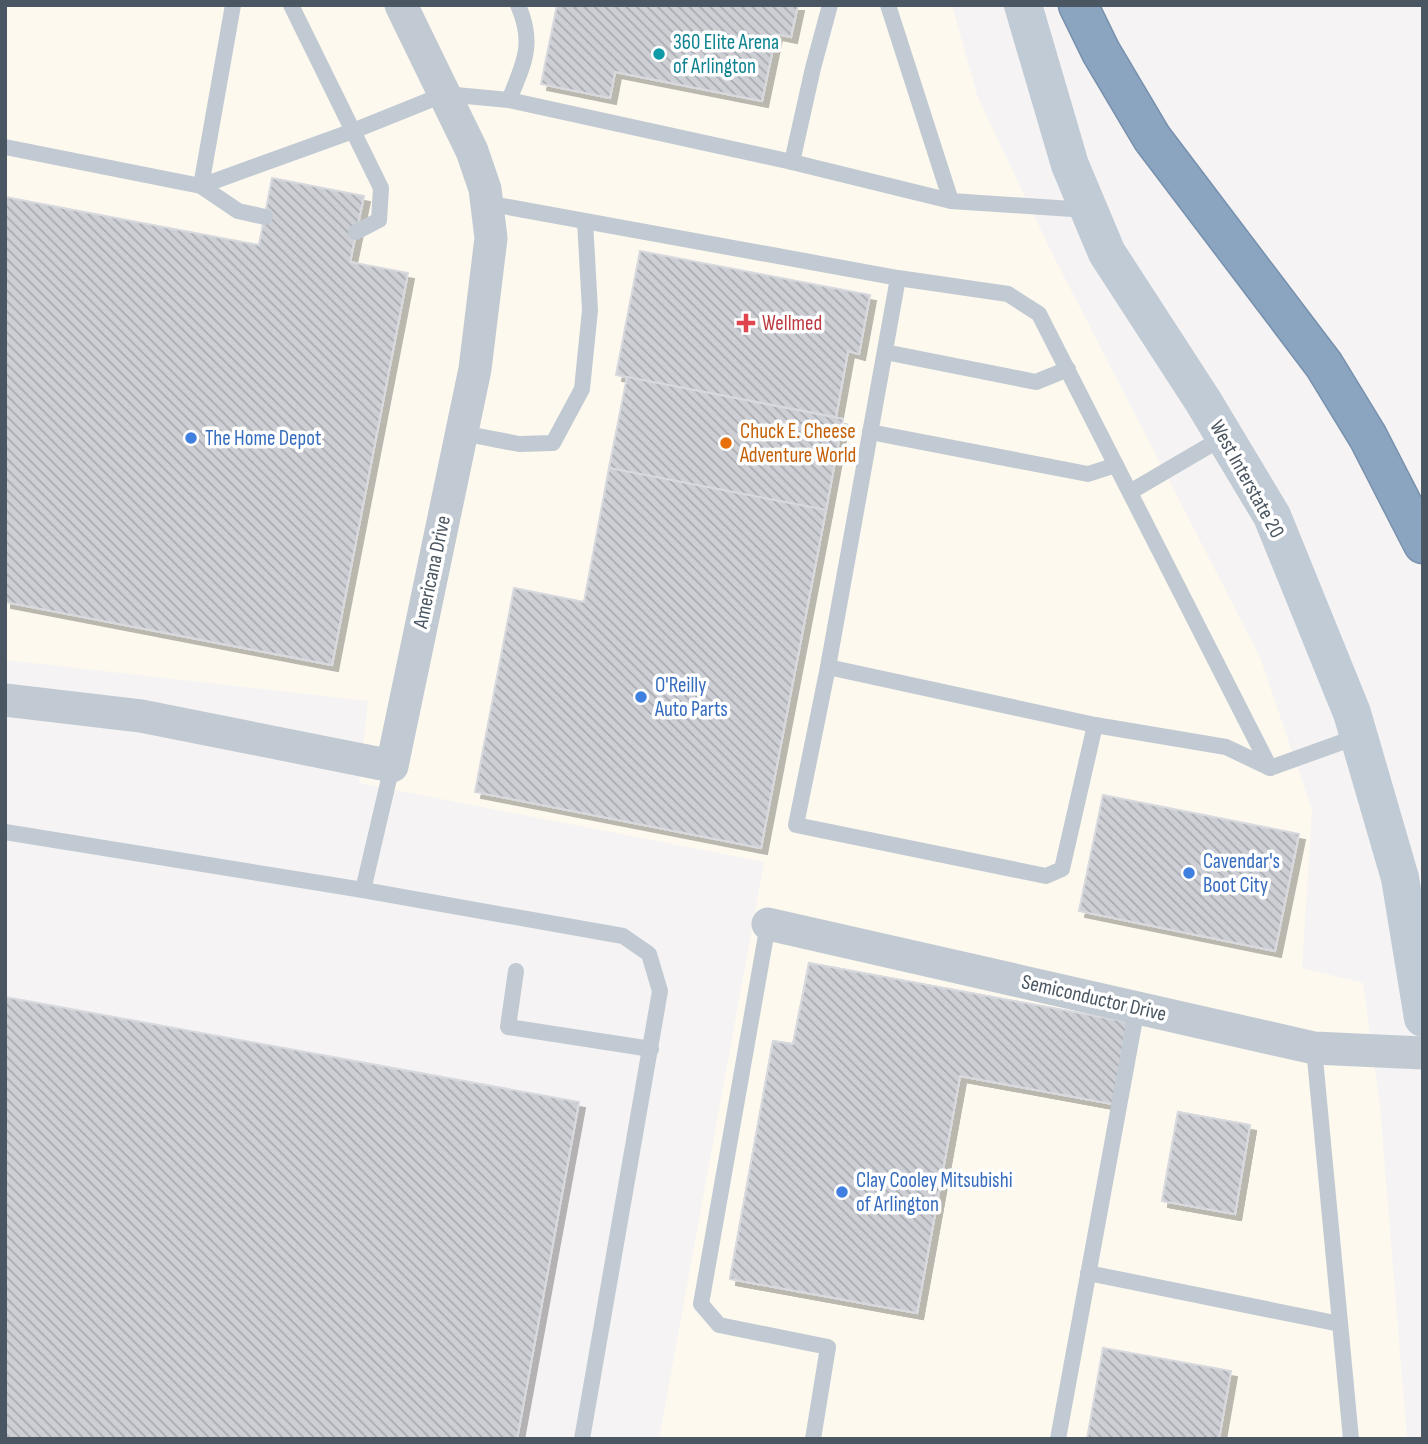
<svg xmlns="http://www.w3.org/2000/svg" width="1428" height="1444" font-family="'Sofia Sans Condensed',sans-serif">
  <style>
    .commercial { fill: #fdf9ef }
    .building { fill: url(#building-back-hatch); stroke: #d7d9de; stroke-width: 2; filter: url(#shadow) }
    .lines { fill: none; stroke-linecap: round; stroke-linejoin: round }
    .motorway-casing { stroke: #7690ad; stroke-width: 41 }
    .service { stroke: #c1cad2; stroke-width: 16 }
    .minor { stroke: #c1cad2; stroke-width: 33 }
    .secondary { stroke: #c1cbd6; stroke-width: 38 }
    .motorway { stroke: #8ba5c1; stroke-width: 38 }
    .culture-dot { fill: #0f9aa8; stroke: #fff; stroke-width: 2.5 }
    .health-dot { fill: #e0444e; stroke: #fff; stroke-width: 2.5 }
    .shop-dot { fill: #3f7fe0; stroke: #fff; stroke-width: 2.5 }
    .food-dot { fill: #e8710a; stroke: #fff; stroke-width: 2.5 }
    .labels { text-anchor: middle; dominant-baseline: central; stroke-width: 7; stroke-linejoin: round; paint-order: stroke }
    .culture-label { font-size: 21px; fill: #0d838f; stroke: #fff; text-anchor: start }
    .health-label { font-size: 21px; fill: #be3a42; stroke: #fff; text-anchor: start }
    .food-label { font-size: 21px; fill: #c56008; stroke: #fff; text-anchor: start }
    .shop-label { font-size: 21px; fill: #366cbe; stroke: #fff; text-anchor: start }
    .street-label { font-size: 21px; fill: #4a5661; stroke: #fff }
  </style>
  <defs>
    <pattern id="building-back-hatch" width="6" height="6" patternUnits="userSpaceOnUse" patternTransform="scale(1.75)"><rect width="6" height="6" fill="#cdcfd5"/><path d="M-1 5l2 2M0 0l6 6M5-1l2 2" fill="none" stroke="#a8abb0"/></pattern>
    <filter id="shadow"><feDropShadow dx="6" dy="6" stdDeviation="0" flood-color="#0004"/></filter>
  </defs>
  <rect width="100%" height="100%" fill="#f5f3f3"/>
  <path class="commercial" d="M5,5H952L978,98L1051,251L1260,657L1312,810L1302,968L1363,983L1380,1106L1407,1439H659L764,862L359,783L368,701L5,660Z"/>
  <g class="building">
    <path d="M557,5H798L791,37L776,34L762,101L615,72L610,98L541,84Z"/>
    <path d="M272,178L364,196L350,262L408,273L332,665L5,602V197L259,245Z"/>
    <path d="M640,251L870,295L859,354L848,351L836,417L616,375Z"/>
    <path d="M627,377L843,419L826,510L609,468Z"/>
    <path d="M609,468L826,510L761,848L475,792L514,588L584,602Z"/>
    <path d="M1103,795L1299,834L1275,951L1079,911Z"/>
    <path d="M809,963L1128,1022L1113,1104L960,1076L917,1313L730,1279L773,1041L793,1044Z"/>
    <path d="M809,963L1128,1022L1113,1104L960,1076L917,1313L730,1279L773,1041L793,1044Z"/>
    <path d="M5,997L579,1102L517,1439H5Z"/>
    <path d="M1178,1112L1250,1125L1235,1214L1162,1201Z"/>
    <path d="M1178,1112L1250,1125L1235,1214L1162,1201Z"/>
    <path d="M1103,1348L1231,1371L1219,1439H1087Z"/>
  </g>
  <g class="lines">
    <defs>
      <path id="motorway" d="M1078,5L1101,52L1152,138L1324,365L1368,437L1423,544"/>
    </defs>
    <use href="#motorway" class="motorway-casing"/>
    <g class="service">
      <path d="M233,5L201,186L238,211L265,217"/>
      <path d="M291,5L381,188L379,220L356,232"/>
      <path d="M888,5L951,201"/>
      <path d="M509,100C524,63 535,44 518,5"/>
      <path d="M5,147L201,186L353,131L445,94L509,100L792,162L951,201L1087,210"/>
      <path d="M792,162L813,68L830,5"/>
      <path d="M486,203L898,278L828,667L1095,725L1226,747L1270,768L1359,736"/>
      <path d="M898,278L1008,294L1039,314L1270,768"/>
      <path d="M885,352L1036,382L1068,369"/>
      <path d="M870,432L1088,474L1116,465"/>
      <path d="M462,433L519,444L553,443L582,389L590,310L585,221"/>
      <path d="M1130,492L1224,437"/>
      <path d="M828,667L796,825L1046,876L1062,869L1095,725"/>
      <path d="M392,766L363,890L623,936L649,954L660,991L582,1439"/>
      <path d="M5,832L363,890"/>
      <path d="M768,924L701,1304L719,1325L828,1347L813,1439"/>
      <path d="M516,971L508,1027L651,1049"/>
      <path d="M1314,1048L1351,1439"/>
      <path d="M1088,1273L1340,1324"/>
      <path d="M1058,1439L1137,1008"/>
    </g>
    <g class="minor">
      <path d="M5,700L141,716L392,766L475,369L491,238L485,189L472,151L401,5"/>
      <path d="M768,924L1314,1048L1423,1053"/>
    </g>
    <path class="secondary" d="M1023,5L1070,165L1107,253L1203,401L1272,516L1352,713L1400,878L1423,1018"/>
    <use href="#motorway" class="motorway"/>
  </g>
  <circle class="culture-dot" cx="659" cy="54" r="7"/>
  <path class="health-dot" d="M742.5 312.5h7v7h7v7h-7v7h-7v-7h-7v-7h7z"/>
  <g class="shop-dot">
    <circle cx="191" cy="438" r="7"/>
    <circle cx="641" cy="697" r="7"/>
    <circle cx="1189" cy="873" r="7"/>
    <circle cx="842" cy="1192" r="7"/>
  </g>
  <circle class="food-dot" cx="726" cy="443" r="7"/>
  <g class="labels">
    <g class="culture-label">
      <text x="673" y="42">360 Elite Arena<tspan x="673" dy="24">of Arlington</tspan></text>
    </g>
    <g class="health-label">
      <text x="762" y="323">Wellmed</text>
    </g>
    <g class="food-label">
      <text x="740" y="431">Chuck E. Cheese<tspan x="740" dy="24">Adventure World</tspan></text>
    </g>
    <g class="shop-label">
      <text x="205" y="438">The Home Depot</text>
      <text x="655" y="685">O'Reilly<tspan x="655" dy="24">Auto Parts</tspan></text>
      <text x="1203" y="861">Cavendar's<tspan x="1203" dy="24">Boot City</tspan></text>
      <text x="856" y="1180">Clay Cooley Mitsubishi<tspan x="856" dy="24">of Arlington</tspan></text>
    </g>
    <g class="street-label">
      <text transform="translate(1247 479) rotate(61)">West Interstate 20</text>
      <text transform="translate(432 572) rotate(-78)">Americana Drive</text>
      <text transform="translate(1094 998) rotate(13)">Semiconductor Drive</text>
    </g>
  </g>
  <rect width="1428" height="1444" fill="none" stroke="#4a5661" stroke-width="14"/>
</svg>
